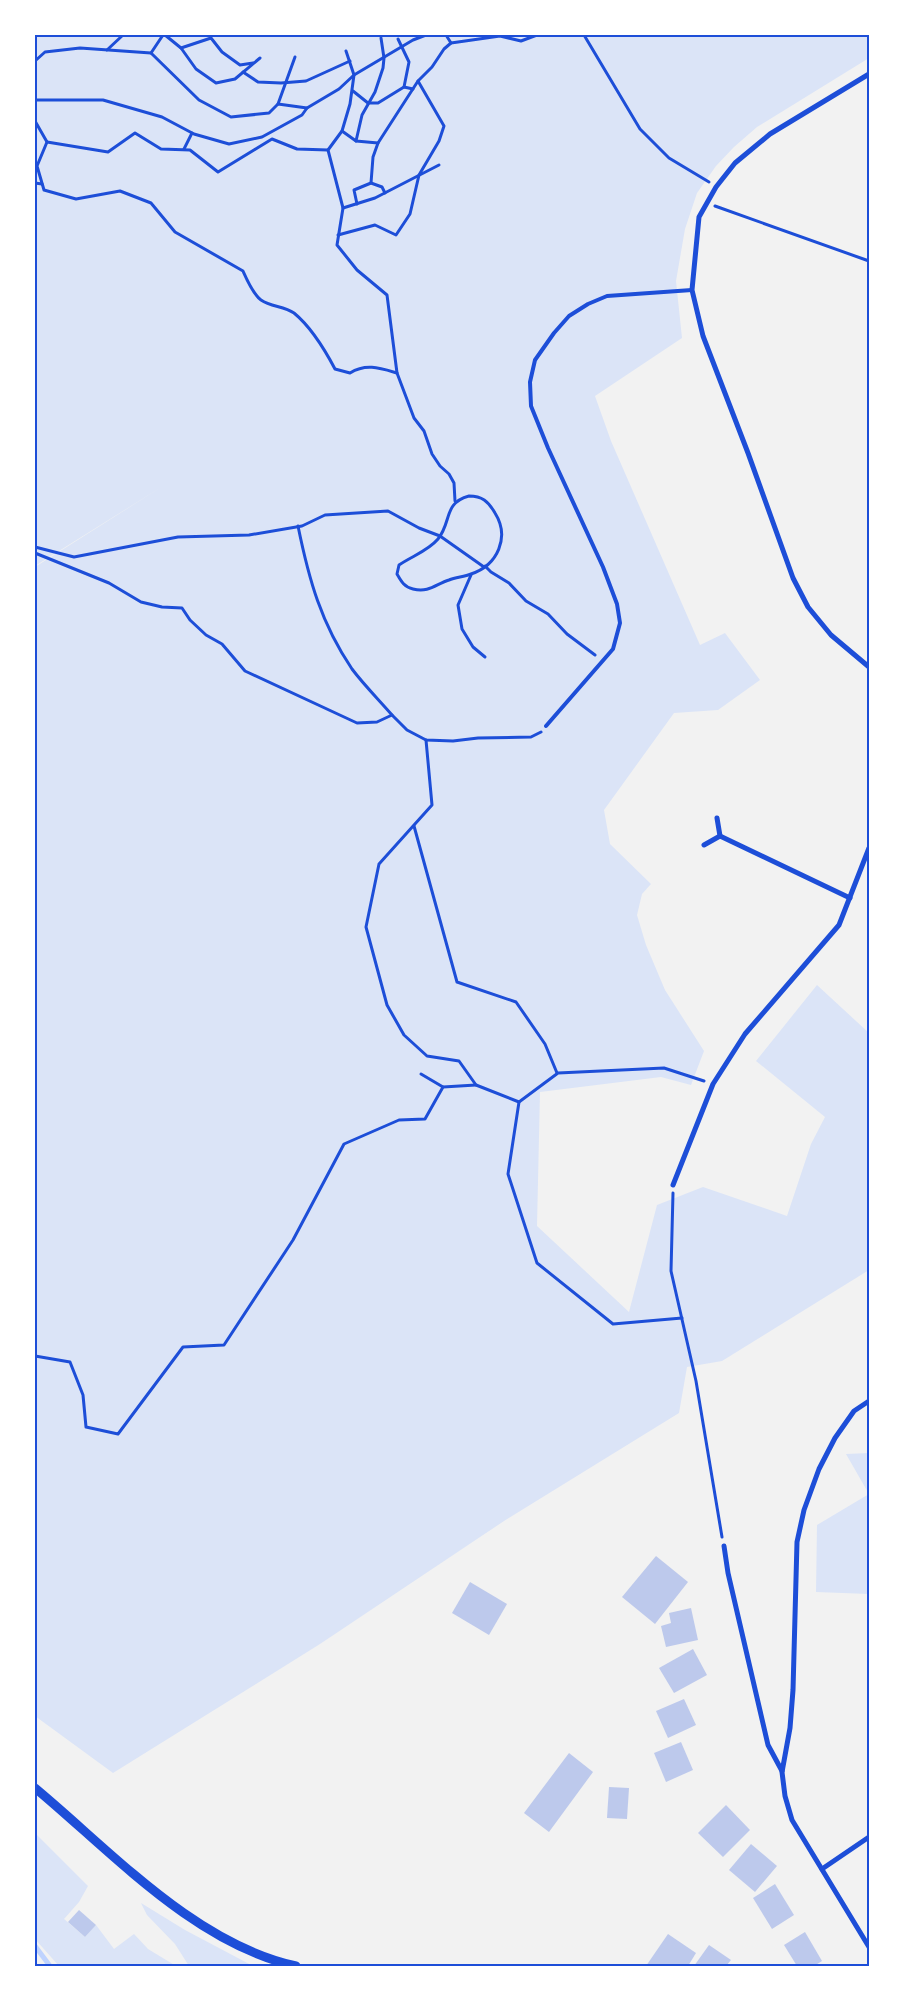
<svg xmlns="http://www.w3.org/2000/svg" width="904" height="2001" font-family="Inter,sans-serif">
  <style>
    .green { fill: #dbe4f7 }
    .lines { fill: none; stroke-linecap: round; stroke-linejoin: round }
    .stream { stroke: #bfd3fe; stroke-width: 5 }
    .building { fill: #bdc9ec }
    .path { stroke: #1d4ed8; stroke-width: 3 }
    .service { stroke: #1d4ed8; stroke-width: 4 }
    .minor { stroke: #1d4ed8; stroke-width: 5 }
    .tertiary { stroke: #1d4ed8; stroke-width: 9 }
    .neatline { fill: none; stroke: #1d4ed8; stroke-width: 2 }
  </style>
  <rect width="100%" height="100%" fill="#f2f2f2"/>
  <g class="green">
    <path d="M35,35H869V58L757,127L734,147L716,166L697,193L685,229L676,281L682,338L595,396L611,441L700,645L725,633L760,680L718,710L674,713L604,810L610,844L651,884L642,894L637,915L646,945L665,990L704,1051L691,1085L661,1077L540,1092L537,1226L629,1312L657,1205L703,1187L787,1216L811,1144L825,1117L756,1061L817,985L869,1033V1270L722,1361L687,1367L679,1413L504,1521L320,1644L113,1773L35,1716V567L163,486L35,566Z"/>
    <path d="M869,1453V1594L816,1592L817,1525L869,1494L846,1454Z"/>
    <path d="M35,1833L88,1886L79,1902L64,1919L85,1937L96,1925L114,1949L134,1934L148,1949L176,1966H59L35,1939Z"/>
    <path d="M141,1903L185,1930L253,1966H189L175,1944L147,1915Z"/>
  </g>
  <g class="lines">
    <path class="stream" d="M35,1946L50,1966"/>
  </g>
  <g class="building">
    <path d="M656,1556L688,1582L655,1624L622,1597Z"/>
    <path d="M470,1582L507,1604L489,1635L452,1613Z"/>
    <path d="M691,1608L698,1640L666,1647L661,1626L671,1623L669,1613Z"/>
    <path d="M693,1649L707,1675L674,1693L659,1668Z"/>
    <path d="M684,1699L696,1725L668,1738L656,1711Z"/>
    <path d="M681,1742L693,1770L666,1782L654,1753Z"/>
    <path d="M569,1753L593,1772L549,1832L524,1813Z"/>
    <path d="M609,1787L629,1788L627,1819L607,1818Z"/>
    <path d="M726,1805L750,1830L723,1857L698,1833Z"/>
    <path d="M751,1844L777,1866L755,1892L729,1870Z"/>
    <path d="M775,1884L794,1915L772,1929L753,1898Z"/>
    <path d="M79,1910L96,1925L85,1937L68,1922Z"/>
    <path d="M805,1932L822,1961L814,1966H797L784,1945Z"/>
    <path d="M668,1934L696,1953L688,1966H646Z"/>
    <path d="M709,1945L731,1960L726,1966H694Z"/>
  </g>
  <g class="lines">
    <g class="path">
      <path d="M165,35L181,48L196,69L216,83L235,79L260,58"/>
      <path d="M584,35L640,129L669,158L709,182"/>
      <path d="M398,39L409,62L404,87"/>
      <path d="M451,43L500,36L521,41L537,35"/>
      <path d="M181,48L211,38L222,52L240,65L253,63"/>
      <path d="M107,50L123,35"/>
      <path d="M346,51L354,75L350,104L342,131L328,150L343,208L337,245L357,270L387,295L397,373L414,418L424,431L432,454L440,466L449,474L454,483L455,501"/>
      <path d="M151,53L163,35"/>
      <path d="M35,61L45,52L80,48L151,53L199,100L231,117L269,113L278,104L307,108"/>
      <path d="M243,72L258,82L281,83L306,81L350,61"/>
      <path d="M353,91L368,103H378L404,87L413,89"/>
      <path d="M35,100H103L162,117L194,134L229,144L262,137L302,115L307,108L339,89L354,75L413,40L426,35"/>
      <path d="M278,104L295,57"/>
      <path d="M35,121L47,142L37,166L44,190L76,199L120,191L151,203L175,232L243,271C247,280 253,294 261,300C271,307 284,306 294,313C311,327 325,350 335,369L350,373C366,363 380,368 397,373"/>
      <path d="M342,131L356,141L378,143"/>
      <path d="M356,141L362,115L375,92L383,68L384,58L381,38"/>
      <path d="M47,142L108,152L135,133L161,149L190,150L218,172L272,139L297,149L328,150"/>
      <path d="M184,149L192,133"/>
      <path d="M35,183L42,184"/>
      <path d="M371,183L373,157L378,143L418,81"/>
      <path d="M357,204L354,190L371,183L382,187L385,193"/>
      <path d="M715,206L869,261"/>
      <path d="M343,208L375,198L439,165"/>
      <path d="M338,235L375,225L396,235L410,214L419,175L439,141L444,126L418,81L432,67L444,49L451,43L446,35"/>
      <path d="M469,496C482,496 488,501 495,513C510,537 498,565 471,574C464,577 456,577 449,580C436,584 429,593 413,589C404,587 401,581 397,574L399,565C412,556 428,551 438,539C452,522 443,503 469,496Z"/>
      <path d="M298,526C309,580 321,623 352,669C364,685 379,700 392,715"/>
      <path d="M35,547L74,557L178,537L249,535L302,526L325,515L388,511L419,528L440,536L484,567"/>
      <path d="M35,553L109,583L141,602L162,607L182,608L190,620L206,635L222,644L245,671L357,723L377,722L392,715L407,730L426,740L453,741L478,738L531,737L541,732"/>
      <path d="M485,566L491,572L509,583L526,601L548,614L567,634L595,655"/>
      <path d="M471,575L458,605L462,629L473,647L485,657"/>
      <path d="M426,740L432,805L379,864L366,927L387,1005L404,1035L427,1056L459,1061L476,1085L519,1102"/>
      <path d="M414,826L457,982L516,1002L545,1044L557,1073"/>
      <path d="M421,1074L443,1087"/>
      <path d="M673,1193L671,1271L696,1381L722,1537"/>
      <path d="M682,1318L613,1324L537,1263L508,1174L519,1102L558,1073L664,1068L704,1081"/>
      <path d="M35,1356L70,1362L83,1395L86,1427L118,1434L183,1347L224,1345L293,1240L344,1144L399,1120L425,1119L443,1087L476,1085"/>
    </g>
    <path class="service" d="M546,726L613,649L620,623L617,604L603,567L548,448L531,406L530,382L535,360L554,333L569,316L588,304L607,296L692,290"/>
    <g class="minor">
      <path d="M869,74L770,134L735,163L716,187L699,217L692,290L703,336L748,453L793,578L808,607L831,635L869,667"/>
      <path d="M717,818L720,836"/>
      <path d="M704,845L720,836L850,898"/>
      <path d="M673,1185L713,1084L745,1034L839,925L869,848"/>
      <path d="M869,1401L854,1411L835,1438L819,1469L804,1510L797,1542L793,1690L790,1728L782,1772L785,1796L792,1820L869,1947"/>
      <path d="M724,1546L728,1573L768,1745L782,1771"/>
      <path d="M822,1869L869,1837"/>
    </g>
    <path class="tertiary" d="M35,1788C112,1852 195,1944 296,1966"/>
  </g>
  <rect width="904" height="2001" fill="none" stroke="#ffffff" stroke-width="72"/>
  <rect x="36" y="36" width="832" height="1929" class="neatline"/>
</svg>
